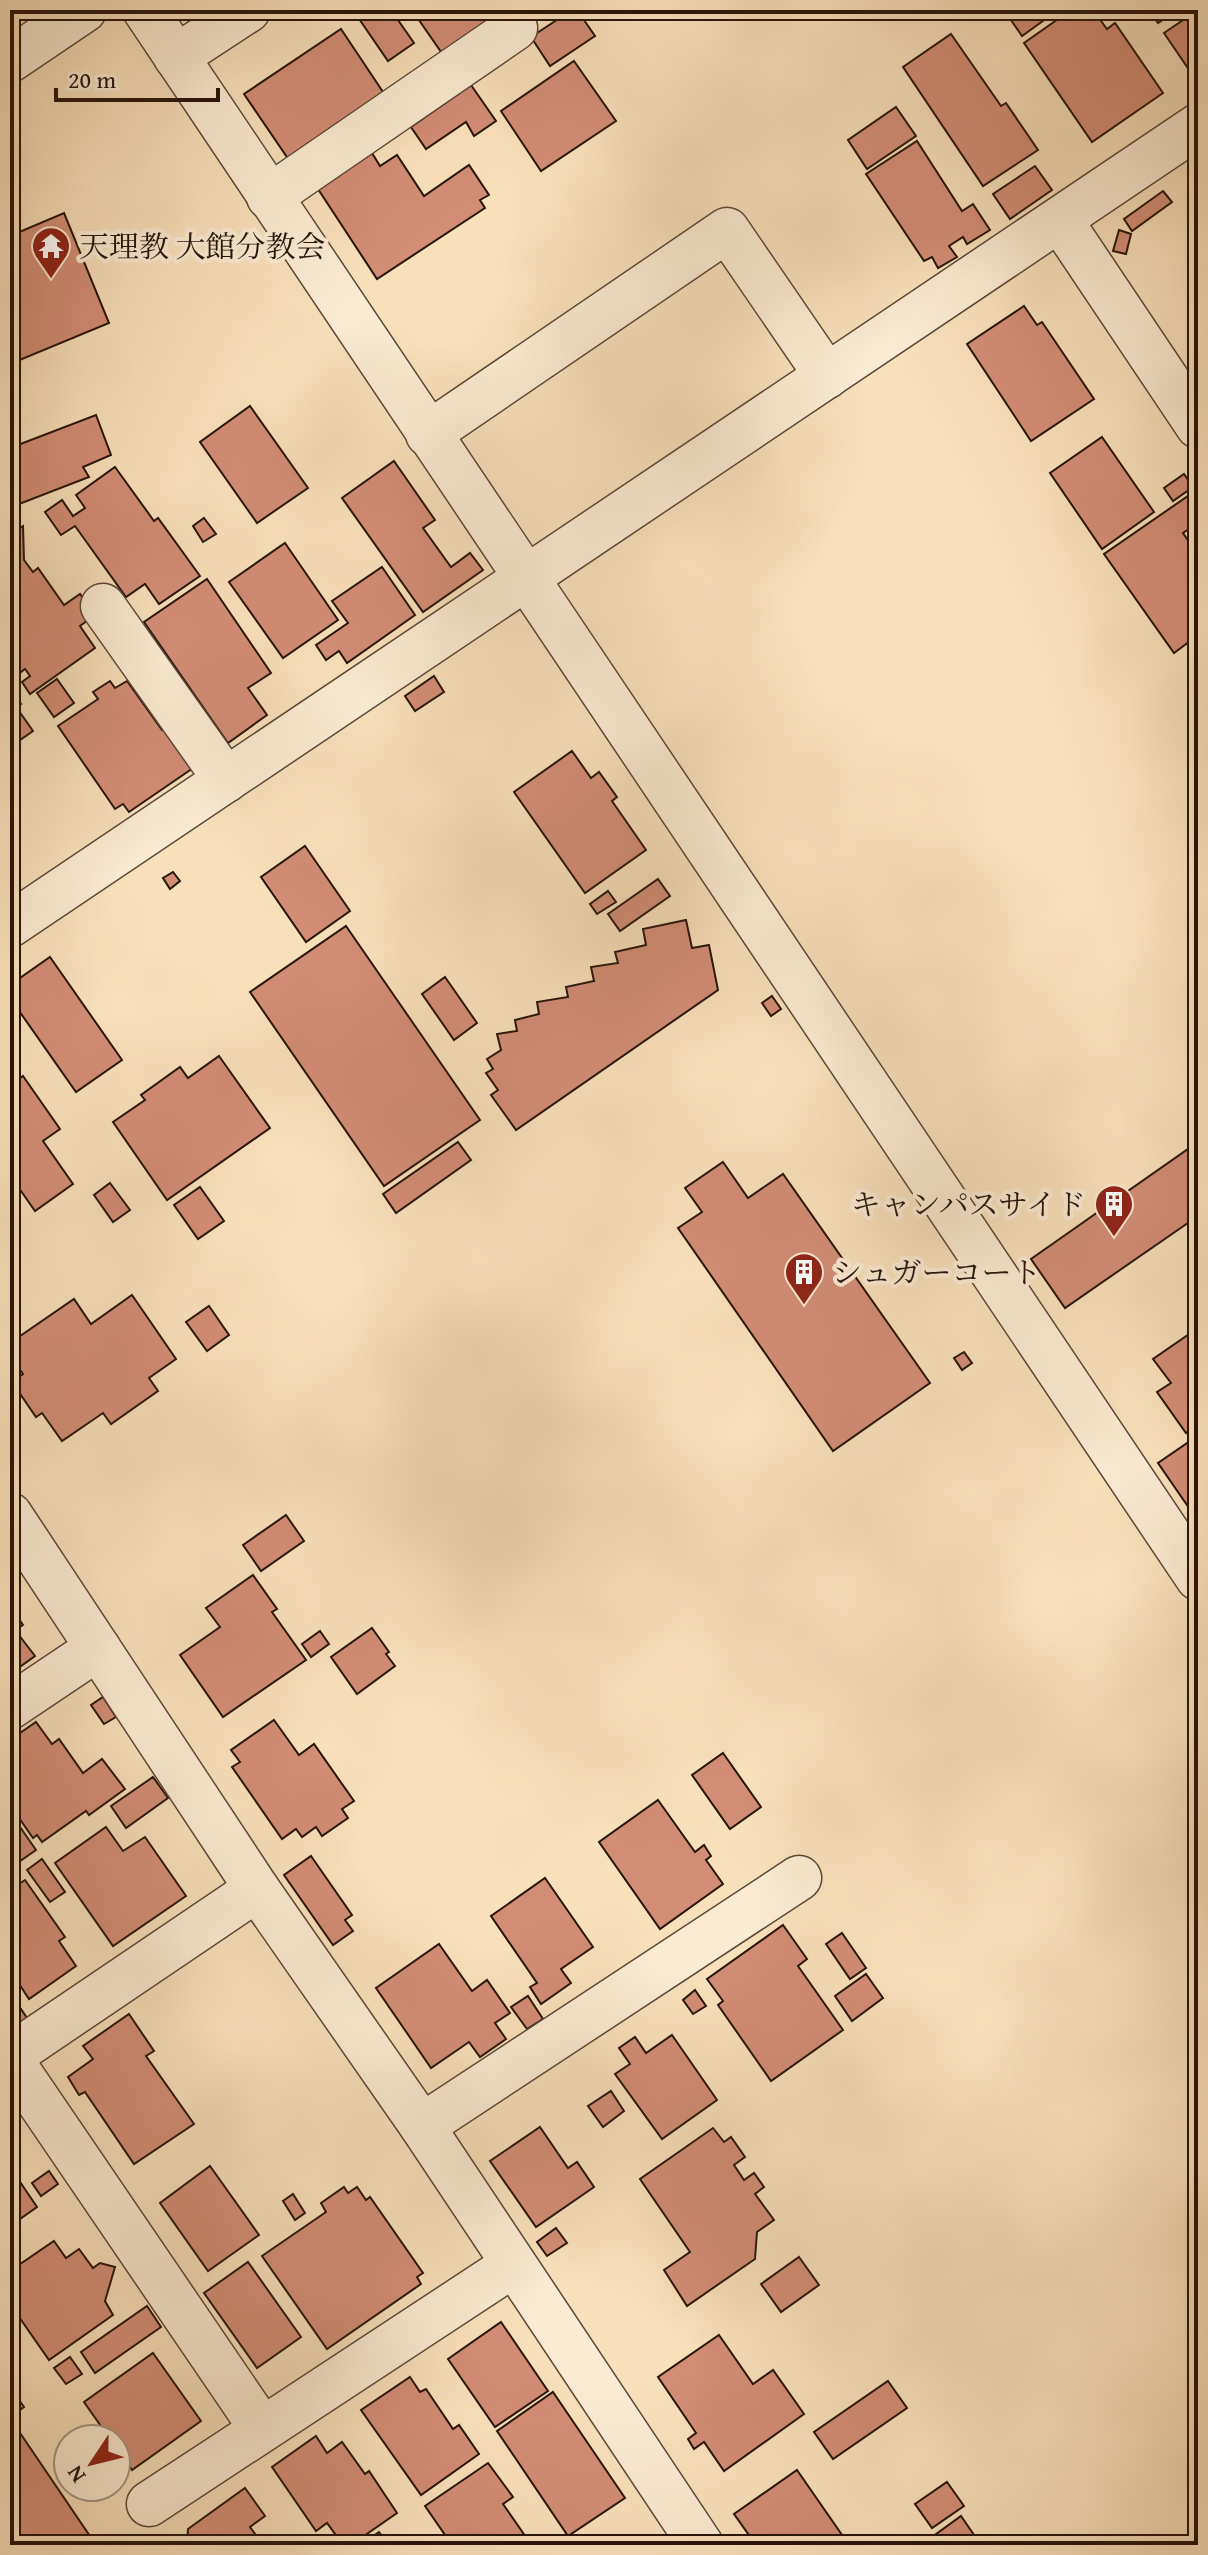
<svg xmlns="http://www.w3.org/2000/svg" width="1208" height="2555" font-family="'Gentium Book Plus','Noto Serif JP',serif">
  <style>
    .building { fill: #d28d75; stroke: #28140a; stroke-width: 2 }
    .lines { fill: none; stroke-linecap: round; stroke-linejoin: round }
    .street-casing { stroke: #5c4736; stroke-width: 47 }
    .street { stroke: #faebd2; stroke-width: 44 }
    .labels { text-anchor: middle; dominant-baseline: central; stroke-width: 8; stroke-linejoin: round; paint-order: stroke }
    .poi-label { font-size: 30px; fill: #28140a; stroke: #faebd2; text-anchor: start }
  </style>
  <rect width="100%" height="100%" fill="#f8e0ba"/>
  <filter id="stains"><feTurbulence type="fractalNoise" baseFrequency=".0025" numOctaves="4"/><feColorMatrix values="0 0 0 0 .2 0 0 0 0 .09 0 0 0 0 .02 0 0 0 .5 -.17"/></filter>
  <radialGradient id="worn" r=".72"><stop offset=".6" stop-color="#630" stop-opacity="0"/><stop offset="1" stop-color="#630" stop-opacity=".3"/></radialGradient>
  <g class="building">
    <path d="M353,10H391L414,43L388,61Z"/>
    <path d="M412,10H515L446,59Z"/>
    <path d="M572,10H577L595,36L550,66L531,37Z"/>
    <path d="M1004,10H1058L1022,36Z"/>
    <path d="M1071,10H1093L1107,29L1115,23L1163,93L1092,142L1024,43Z"/>
    <path d="M1149,10H1177L1158,23Z"/>
    <path d="M1198,10V83L1164,33Z"/>
    <path d="M341,29L385,95L289,160L244,94Z"/>
    <path d="M951,34L1001,106L1006,103L1038,150L983,186L903,67Z"/>
    <path d="M574,61L616,121L541,171L501,111Z"/>
    <path d="M471,85L496,121L474,136L466,122L426,149L411,127Z"/>
    <path d="M896,107L916,136L867,169L848,140Z"/>
    <path d="M917,141L962,211L973,204L990,230L967,244L963,237L949,246L957,257L938,268L932,257L924,261L866,174Z"/>
    <path d="M372,153L380,166L397,155L424,196L469,165L489,195L480,200L485,208L377,279L318,189Z"/>
    <path d="M1035,166L1052,190L1010,219L993,194Z"/>
    <path d="M1163,191L1172,202L1132,231L1124,219Z"/>
    <path d="M64,213L109,323L10,364V236Z"/>
    <path d="M1119,230L1131,234L1126,254L1113,251Z"/>
    <path d="M1024,306L1037,325L1042,322L1094,399L1031,441L967,344Z"/>
    <path d="M250,406L308,488L257,523L200,442Z"/>
    <path d="M96,415L111,455L83,467L89,477L14,506L10,498V448Z"/>
    <path d="M1102,437L1154,512L1102,549L1050,473Z"/>
    <path d="M394,461L435,520L423,528L451,567L470,553L483,570L423,612L342,498Z"/>
    <path d="M115,467L154,521L158,518L200,576L159,604L145,584L126,597L75,526L61,535L45,512L62,500L73,516L85,508L76,495Z"/>
    <path d="M1184,474L1193,487L1173,501L1164,488Z"/>
    <path d="M1198,489V523L1183,533L1192,546L1198,542V635L1174,653L1104,554Z"/>
    <path d="M204,518L216,534L203,542L193,526Z"/>
    <path d="M23,526L24,560L33,572L38,568L64,605L80,594L95,615L80,626L95,648L30,694L22,682L30,676L25,669L21,672L10,657V535Z"/>
    <path d="M285,543L338,620L283,658L229,582Z"/>
    <path d="M382,567L415,615L347,663L339,651L326,660L316,645L348,623L332,601Z"/>
    <path d="M207,579L271,673L248,688L267,715L228,743L144,622Z"/>
    <path d="M434,676L444,692L415,711L405,696Z"/>
    <path d="M57,679L74,703L54,717L37,693Z"/>
    <path d="M110,681L115,688L127,681L162,730L169,726L196,766L129,812L123,804L115,809L58,726L98,699L93,692Z"/>
    <path d="M10,688L21,704L10,711Z"/>
    <path d="M19,711L33,731L10,747V717Z"/>
    <path d="M572,751L591,778L599,772L617,797L612,801L646,850L585,893L514,792Z"/>
    <path d="M305,846L350,911L306,942L261,877Z"/>
    <path d="M173,872L180,881L170,889L163,878Z"/>
    <path d="M658,879L670,896L620,931L608,914Z"/>
    <path d="M608,891L616,902L597,914L590,904Z"/>
    <path d="M686,920L692,948L709,945L718,990L516,1130L491,1095L498,1090L486,1073L493,1069L487,1059L501,1050L497,1034L517,1031L515,1020L539,1014L537,1002L568,997L566,987L594,981L591,967L618,963L615,952L646,945L643,929Z"/>
    <path d="M346,926L480,1120L384,1186L250,992Z"/>
    <path d="M50,957L122,1060L76,1092L10,998V985Z"/>
    <path d="M445,977L477,1023L454,1040L422,994Z"/>
    <path d="M772,996L781,1009L771,1016L762,1003Z"/>
    <path d="M219,1056L270,1128L167,1200L113,1122L145,1100L141,1095L180,1067L188,1078Z"/>
    <path d="M23,1076L60,1129L43,1141L73,1184L35,1211L21,1191L16,1194L10,1186V1085Z"/>
    <path d="M458,1142L471,1160L396,1213L383,1194Z"/>
    <path d="M1198,1142V1216L1065,1308L1031,1259Z"/>
    <path d="M723,1162L748,1198L783,1174L930,1383L833,1451L678,1228L702,1212L685,1188Z"/>
    <path d="M110,1183L130,1210L113,1222L94,1195Z"/>
    <path d="M200,1187L224,1221L198,1239L174,1205Z"/>
    <path d="M132,1295L176,1359L149,1378L158,1391L111,1424L103,1413L62,1441L42,1413L36,1417L12,1382L23,1374L10,1356V1343L74,1299L91,1324Z"/>
    <path d="M209,1306L229,1335L207,1351L186,1322Z"/>
    <path d="M1198,1328V1424L1186,1433L1157,1392L1171,1383L1153,1359Z"/>
    <path d="M964,1352L972,1363L962,1370L954,1358Z"/>
    <path d="M1196,1437L1198,1440V1521L1158,1463Z"/>
    <path d="M286,1515L304,1541L261,1571L243,1545Z"/>
    <path d="M253,1575L277,1609L272,1612L306,1660L223,1717L180,1655L220,1627L206,1608Z"/>
    <path d="M10,1606L23,1625L15,1630L35,1656L10,1674Z"/>
    <path d="M372,1628L389,1652L386,1654L395,1666L357,1694L331,1657Z"/>
    <path d="M320,1631L329,1644L311,1657L302,1644Z"/>
    <path d="M103,1697L116,1717L104,1724L91,1705Z"/>
    <path d="M274,1720L299,1755L314,1744L354,1801L342,1809L348,1818L322,1836L316,1827L302,1837L296,1829L282,1839L232,1767L240,1762L231,1750Z"/>
    <path d="M36,1722L52,1744L59,1739L83,1773L102,1759L125,1789L89,1815L86,1811L42,1842L37,1835L33,1838L10,1805V1740Z"/>
    <path d="M723,1753L761,1807L730,1829L692,1775Z"/>
    <path d="M153,1777L168,1798L126,1828L111,1806Z"/>
    <path d="M658,1800L695,1852L704,1845L711,1856L706,1860L723,1884L660,1929L599,1842Z"/>
    <path d="M11,1814L36,1850L10,1868V1814Z"/>
    <path d="M106,1827L123,1851L145,1837L186,1896L113,1946L55,1863Z"/>
    <path d="M311,1856L352,1915L345,1920L353,1931L333,1945L284,1875Z"/>
    <path d="M42,1859L65,1892L50,1902L27,1870Z"/>
    <path d="M545,1878L593,1947L561,1969L571,1983L541,2004L530,1987L537,1983L491,1916Z"/>
    <path d="M25,1880L65,1937L59,1941L76,1966L29,1999L10,1970L19,1961L10,1949V1890Z"/>
    <path d="M783,1925L807,1959L798,1966L843,2030L771,2081L718,2005L723,2001L707,1979Z"/>
    <path d="M842,1933L866,1968L850,1979L826,1944Z"/>
    <path d="M439,1944L472,1991L487,1980L510,2013L495,2023L506,2039L480,2057L469,2042L431,2068L376,1988Z"/>
    <path d="M866,1974L883,1998L852,2021L835,1996Z"/>
    <path d="M695,1990L706,2006L693,2014L683,2000Z"/>
    <path d="M528,1996L543,2019L527,2029L511,2007Z"/>
    <path d="M21,2009L27,2018L17,2025L11,2016Z"/>
    <path d="M129,2014L154,2051L146,2056L194,2124L134,2164L85,2092L79,2095L68,2077L93,2059L83,2046Z"/>
    <path d="M672,2035L717,2100L662,2139L615,2074L630,2064L619,2048L635,2037L646,2053Z"/>
    <path d="M611,2091L624,2111L603,2127L588,2106Z"/>
    <path d="M540,2127L568,2168L577,2162L594,2187L536,2227L490,2161Z"/>
    <path d="M713,2128L724,2142L731,2137L745,2157L734,2165L744,2180L754,2173L764,2187L755,2194L774,2220L757,2232L755,2259L687,2306L664,2270L690,2252L640,2179Z"/>
    <path d="M210,2166L259,2235L208,2271L160,2203Z"/>
    <path d="M10,2167L37,2207L10,2226Z"/>
    <path d="M49,2171L58,2184L41,2196L32,2183Z"/>
    <path d="M344,2187L348,2193L357,2187L366,2200L370,2197L423,2273L417,2277L421,2284L327,2349L262,2256L326,2212L321,2203Z"/>
    <path d="M293,2194L305,2213L295,2220L283,2201Z"/>
    <path d="M556,2228L567,2243L547,2256L537,2242Z"/>
    <path d="M54,2241L66,2258L79,2249L93,2268L100,2263L115,2267L105,2301L113,2315L49,2360L10,2304V2271Z"/>
    <path d="M799,2257L819,2285L781,2312L761,2284Z"/>
    <path d="M248,2262L301,2337L257,2368L204,2293Z"/>
    <path d="M147,2306L161,2327L95,2373L81,2352Z"/>
    <path d="M501,2322L548,2391L495,2427L448,2359Z"/>
    <path d="M719,2335L753,2384L773,2370L804,2414L724,2471L704,2442L694,2449L688,2439L696,2433L658,2377Z"/>
    <path d="M153,2353L201,2421L132,2470L116,2448V2439H110L84,2402Z"/>
    <path d="M70,2357L82,2374L66,2384L54,2368Z"/>
    <path d="M410,2377L420,2392L426,2389L453,2429L459,2425L479,2454L421,2495L361,2410Z"/>
    <path d="M888,2381L907,2408L833,2459L814,2432Z"/>
    <path d="M10,2387L24,2407L10,2417Z"/>
    <path d="M553,2392L625,2498L568,2536L497,2431Z"/>
    <path d="M16,2427L96,2545H10V2431Z"/>
    <path d="M316,2436L327,2453L342,2442L365,2474L369,2471L397,2513L351,2545H343L327,2523L316,2531L272,2467Z"/>
    <path d="M488,2463L513,2497L503,2504L528,2540L521,2545H452L425,2506Z"/>
    <path d="M797,2470L849,2545H756L734,2514Z"/>
    <path d="M947,2482L964,2506L932,2528L915,2504Z"/>
    <path d="M245,2488L265,2516L250,2527L263,2545H187L188,2529Z"/>
    <path d="M961,2516L981,2545H921Z"/>
    <path d="M379,2532L389,2545H360Z"/>
  </g>
  <g class="lines">
    <defs>
      <g id="street">
        <path d="M145,10L1198,1578"/>
        <path d="M176,57L248,10"/>
        <path d="M10,60L84,10"/>
        <path d="M269,197L515,28"/>
        <path d="M1060,220L1198,426"/>
        <path d="M428,434L727,230L827,376"/>
        <path d="M103,606L226,780"/>
        <path d="M10,925L1198,126"/>
        <path d="M10,1515L257,1889L422,2126L701,2545"/>
        <path d="M10,1707L98,1648"/>
        <path d="M10,2056L257,1889"/>
        <path d="M10,2059L262,2429"/>
        <path d="M422,2126L799,1878"/>
        <path d="M149,2504L513,2265"/>
      </g>
    </defs>
    <use href="#street" class="street-casing"/>
    <use href="#street" class="street"/>
  </g>
  <defs>
    <symbol id="temple-pin" viewBox="-11 -11 22 30"><path d="M0 17L-7.5 6A9.5 9.5 0 1 1 7.5 6Z" fill="#8f2418" stroke="#faebd2"/><path d="M0-6L5-2H3V0L6.5 2.5H4V6H1.5V3h-3V6H-4V2.5H-6.5L-3 0V-2H-5Z" fill="#fff"/></symbol>
    <symbol id="building-pin" viewBox="-11 -11 22 30"><path d="M0 17L-7.5 6A9.5 9.5 0 1 1 7.5 6Z" fill="#8f2418" stroke="#faebd2"/><path d="M-4-6H4V6H1V3H-1V6H-4ZM-2.5-4.3h1.7v1.8h-1.7ZM.8-4.3h1.7v1.8H.8ZM-2.5-1h1.7V.8h-1.7ZM.8-1h1.7V.8H.8Z" fill="#fff"/></symbol>
  </defs>
  <g fill-rule="evenodd">
    <use href="#temple-pin" x="29" y="224" width="44" height="60"/>
    <use href="#building-pin" x="1092" y="1182" width="44" height="60"/>
    <use href="#building-pin" x="782" y="1250" width="44" height="60"/>
  </g>
  <g class="labels">
    <g class="poi-label">
      <text x="79" y="246">天理教 大館分教会</text>
      <text x="1086" y="1204" text-anchor="end">キャンパスサイド</text>
      <text x="832" y="1272">シュガーコート</text>
    </g>
  </g>
  <rect width="1208" height="2555" fill="none" stroke="#f8e0ba" stroke-width="40"/>
  <rect x="12" y="12" width="1184" height="2531" fill="none" stroke="#28140a" stroke-width="4"/>
  <rect x="20" y="20" width="1168" height="2515" fill="none" stroke="#28140a" stroke-width="2"/>
  <g transform="translate(92 2463) rotate(235)"><circle r="38" fill="#faebd2" stroke="#a69582" stroke-width="2"/>
  <path d="M0-6L14 30L0 20L-14 30Z" fill="#8f2418"/>
  <text y="-12" font-size="22" font-weight="bold" text-anchor="middle" fill="#28140a">N</text>
  </g>
  <path d="M56 88v12h162v-12" fill="none" stroke="#28140a" stroke-width="4"/>
  <text x="68" y="88" font-size="24" fill="#28140a" stroke="#faebd2" stroke-width="6" paint-order="stroke">20 m</text>
  <rect width="100%" height="100%" filter="url(#stains)"/>
  <rect width="100%" height="100%" fill="url(#worn)"/>
</svg>
